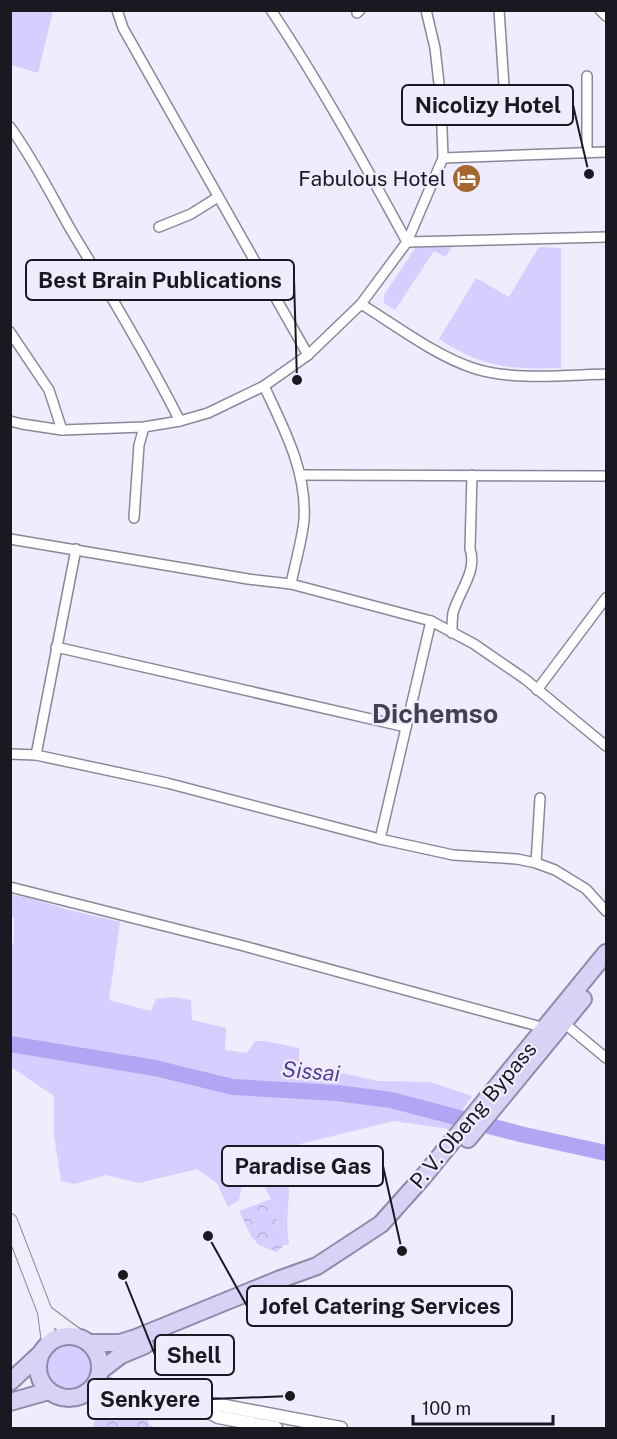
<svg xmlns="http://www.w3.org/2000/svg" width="617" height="1439" font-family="'Public Sans',sans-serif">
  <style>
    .green { fill: #d5cefe }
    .forest { fill: url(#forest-crowns) }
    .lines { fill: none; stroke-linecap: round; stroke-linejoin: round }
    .river { stroke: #b2a5f4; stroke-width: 16 }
    .minor-casing { stroke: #8a879b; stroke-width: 12 }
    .tertiary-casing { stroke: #8a879b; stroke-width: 15 }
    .secondary-casing { stroke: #8a879b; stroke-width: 16 }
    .trunk-casing { stroke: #8e8aaa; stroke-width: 20 }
    .minor { stroke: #fff; stroke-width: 9 }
    .tertiary { stroke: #fff; stroke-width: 12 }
    .secondary { stroke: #f0eefb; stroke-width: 14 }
    .trunk { stroke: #d7d2f6; stroke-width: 16 }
    .labels { text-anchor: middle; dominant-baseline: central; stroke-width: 4.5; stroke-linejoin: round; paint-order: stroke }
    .poi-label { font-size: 21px; fill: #1a1921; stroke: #eeecfd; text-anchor: end }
    .street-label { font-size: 21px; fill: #1a1921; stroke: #eeecfd }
    .water-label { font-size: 22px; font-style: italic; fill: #553e99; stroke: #eeecfd }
    .district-label { font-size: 27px; font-weight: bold; fill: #424051; stroke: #eeecfd }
    .leader { fill: none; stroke: #1a1921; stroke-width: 2 }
    .callout-dot { fill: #1a1921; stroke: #eeecfd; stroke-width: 2 }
    .callout { fill: #eeecfd; stroke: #1a1921; stroke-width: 2 }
    .callout-label { font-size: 22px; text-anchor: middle; font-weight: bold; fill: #1a1921 }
  </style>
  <defs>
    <pattern id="forest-crowns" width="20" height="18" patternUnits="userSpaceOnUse" patternTransform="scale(1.5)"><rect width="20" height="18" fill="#d5cefe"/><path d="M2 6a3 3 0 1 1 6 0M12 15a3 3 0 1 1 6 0" fill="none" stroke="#b6b0d9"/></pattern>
  </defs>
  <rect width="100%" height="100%" fill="#eeecfd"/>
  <g class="green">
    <path d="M10,11H53L38,73L11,65Z"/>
    <path d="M431,242L454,244L445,257L434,251L395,310L384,303V295L416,247Z"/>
    <path d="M539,247L561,248V368C512,370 481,367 439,339L476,278L509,297Z"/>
    <path d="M11,895L26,897L69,910L120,922L109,1000L151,1011L156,999L170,997L191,1000L192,1020L226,1028L225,1050L247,1053L255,1041H265L299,1048V1064L378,1081L430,1082L472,1096L449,1129L394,1121L300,1144L280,1152L289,1190L287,1225L289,1245H284L271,1199L263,1184L242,1185L239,1200L228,1207L217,1183L197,1169L139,1183L106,1175L75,1184L61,1181L54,1136V1096L11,1067L10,951L14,941V918L11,917Z"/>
    <circle cx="69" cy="1364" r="24"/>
  </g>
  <g class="forest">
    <path d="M271,1199L284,1245L277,1252L259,1245L251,1236L239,1211Z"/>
    <path d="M121,1399L152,1403L148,1424L156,1428H92C97,1413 105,1403 121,1399Z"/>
  </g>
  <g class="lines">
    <path class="river" d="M10,1044L155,1068L233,1087L337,1093L391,1100L520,1134L606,1153"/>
    <defs>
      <g id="minor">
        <path d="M117,10L123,28L308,355"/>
        <path d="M271,10C321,85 364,163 407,242L606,237"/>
        <path d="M499,10L506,116"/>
        <path d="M600,10L606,16"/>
        <path d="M357,13L360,10"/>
        <path d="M587,76V152"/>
        <path d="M10,127C34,160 51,195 71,230C109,293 147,356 180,421"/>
        <path d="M443,158L606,152"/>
        <path d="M159,227L191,214L218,197"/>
        <path d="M361,304C395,325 436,356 473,368C511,381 566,375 606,374"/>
        <path d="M10,332L49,390L62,430"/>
        <path d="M264,386C284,429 307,471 304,520C302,541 295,563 291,584"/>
        <path d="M10,421L22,424L62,430L144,427L180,421L208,413L264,386L274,379L308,355L361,304L407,242L443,158L441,101L435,48L426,10"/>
        <path d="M301,475L606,476"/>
        <path d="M134,518L139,445L144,427"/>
        <path d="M10,539L248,579L291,584L431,621L474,644L525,679L606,746"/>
        <path d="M452,633C452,626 452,619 453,613C458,593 478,571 470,549L472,475"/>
        <path d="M56,647L406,727"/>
        <path d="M537,690L606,598"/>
        <path d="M10,754L36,755L167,783L380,839L453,855L517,859L536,863L555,870L586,889L606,911"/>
        <path d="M36,755L76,549"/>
        <path d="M380,839L431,621"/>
        <path d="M536,863L540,798"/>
        <path d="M10,887L240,945L545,1028"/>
        <path d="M564,1023L606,1058"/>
      </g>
      <g id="tertiary">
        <path d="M96,1382L192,1402L220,1405L341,1428"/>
        <path d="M195,1404L218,1417L276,1428"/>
      </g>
      <g id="secondary">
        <path d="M10,1221L45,1312L49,1343"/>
        <path d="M45,1312L80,1338"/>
      </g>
      <g id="trunk">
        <path d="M468,1139L583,999"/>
        <circle cx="69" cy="1367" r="31"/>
        <path d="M89,1343H120L136,1338L278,1280L317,1266L381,1224L423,1177L606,953"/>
        <path d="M100,1371L121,1355L145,1345"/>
        <path d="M10,1382L40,1354"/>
        <path d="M10,1402L49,1391"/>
      </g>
    </defs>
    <use href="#minor" class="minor-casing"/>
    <use href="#tertiary" class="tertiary-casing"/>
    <use href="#secondary" class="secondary-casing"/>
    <use href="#trunk" class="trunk-casing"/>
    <use href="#minor" class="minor"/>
    <use href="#tertiary" class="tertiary"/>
    <use href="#secondary" class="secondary"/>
    <use href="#trunk" class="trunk"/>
  </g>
  <defs>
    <symbol id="hotel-disc" viewBox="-11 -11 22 22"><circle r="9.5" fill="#a5672d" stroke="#eeecfd"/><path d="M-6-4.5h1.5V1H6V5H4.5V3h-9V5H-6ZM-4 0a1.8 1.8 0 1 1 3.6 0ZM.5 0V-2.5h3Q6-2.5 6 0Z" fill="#fff"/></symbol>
  </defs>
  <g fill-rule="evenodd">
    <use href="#hotel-disc" x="450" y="162" width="33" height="33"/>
  </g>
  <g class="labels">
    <g class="poi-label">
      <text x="446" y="178">Fabulous Hotel</text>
    </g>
    <g class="street-label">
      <text transform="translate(473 1115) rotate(-50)">P. V. Obeng Bypass</text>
    </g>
    <g class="water-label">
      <text transform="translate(311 1071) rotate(5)">Sissai</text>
    </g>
    <g class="district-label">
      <text x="435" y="713">Dichemso</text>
    </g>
  </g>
  <path class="leader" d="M589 174L573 105M297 380L294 280M402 1251L383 1166M208 1236L247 1306M123 1275L155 1355M290 1396L212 1399"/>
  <g class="callout-dot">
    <circle cx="589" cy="174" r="6"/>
    <circle cx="297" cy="380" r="6"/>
    <circle cx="402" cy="1251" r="6"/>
    <circle cx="208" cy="1236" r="6"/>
    <circle cx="123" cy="1275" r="6"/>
    <circle cx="290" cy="1396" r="6"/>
  </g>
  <g class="callout">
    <rect x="402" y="85" width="171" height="40" rx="6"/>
    <rect x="26" y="260" width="268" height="40" rx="6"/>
    <rect x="222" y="1146" width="161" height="40" rx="6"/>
    <rect x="247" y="1286" width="265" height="40" rx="6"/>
    <rect x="155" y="1335" width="79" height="40" rx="6"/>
    <rect x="88" y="1379" width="124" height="40" rx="6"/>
  </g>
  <g class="callout-label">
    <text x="488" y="113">Nicolizy Hotel</text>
    <text x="160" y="288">Best Brain Publications</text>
    <text x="303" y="1174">Paradise Gas</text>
    <text x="380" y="1314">Jofel Catering Services</text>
    <text x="194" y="1363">Shell</text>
    <text x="150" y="1407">Senkyere</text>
  </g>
  <rect width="617" height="1439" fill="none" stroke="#1a1921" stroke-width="24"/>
  <path d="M413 1415v9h140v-9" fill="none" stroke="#1a1921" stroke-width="3"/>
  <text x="422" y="1415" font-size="18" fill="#1a1921" stroke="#eeecfd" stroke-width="4.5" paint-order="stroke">100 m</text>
</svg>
